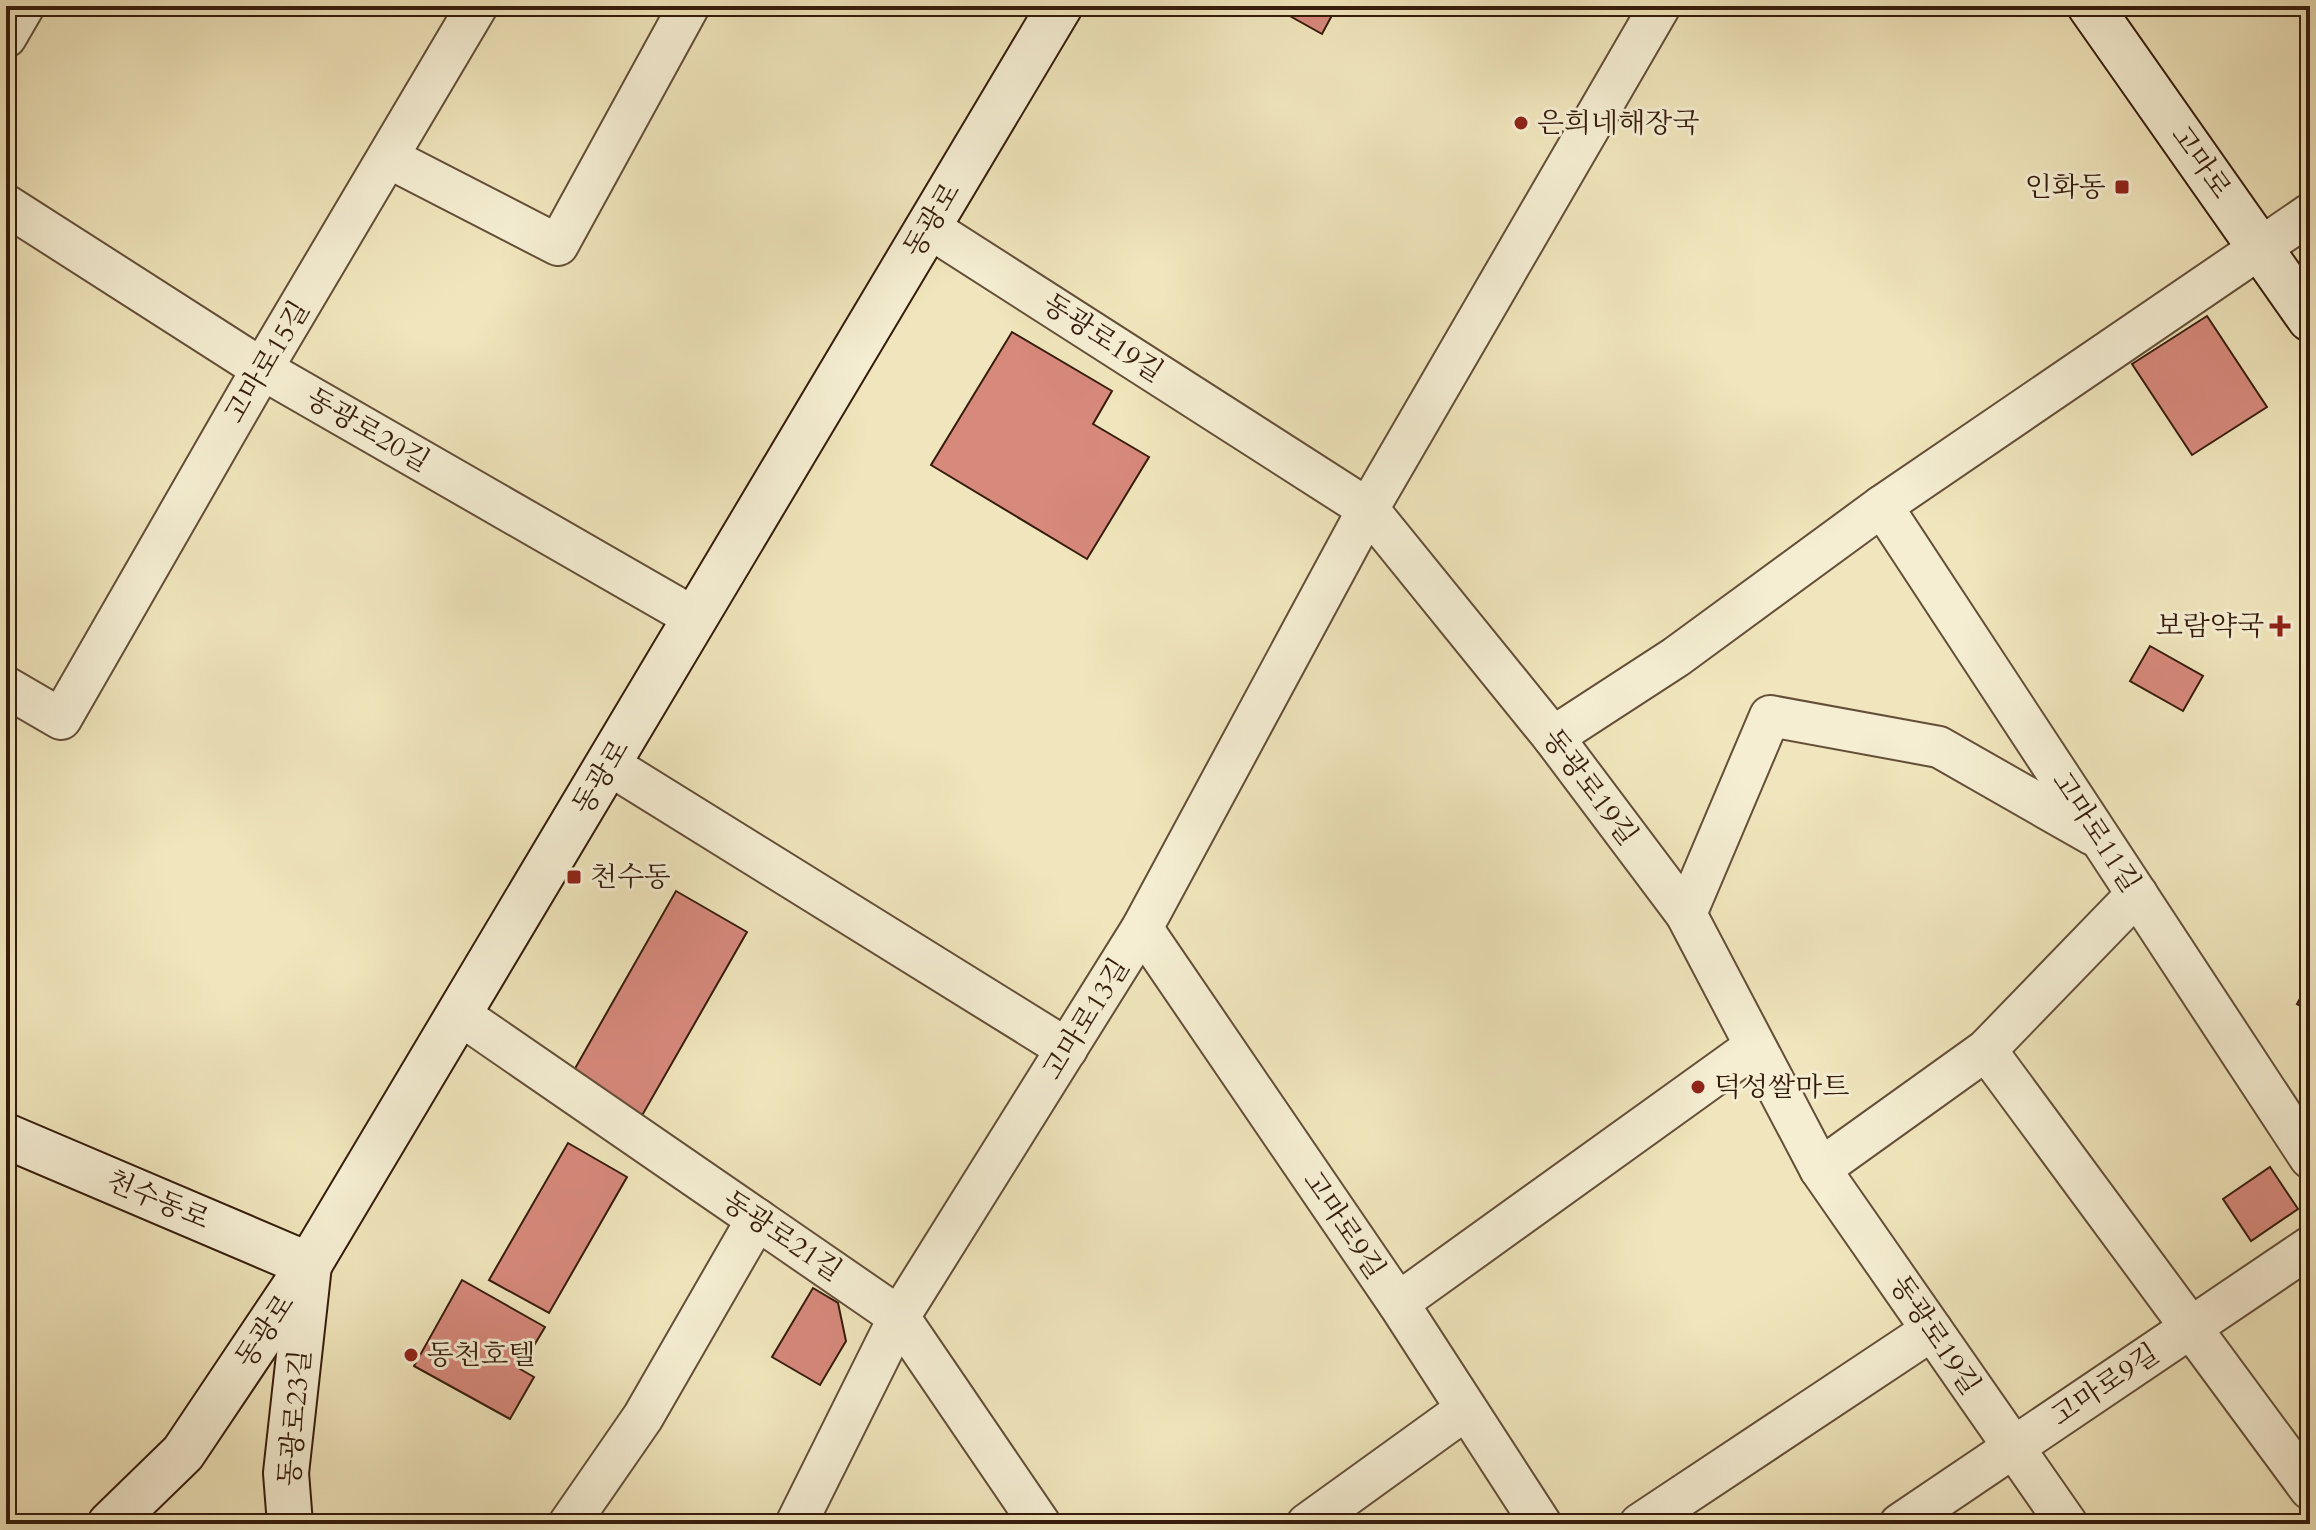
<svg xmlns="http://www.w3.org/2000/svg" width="2316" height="1530" font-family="Cardo,'Noto Serif KR',serif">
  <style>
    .building { fill: #d7897c; stroke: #361c0c; stroke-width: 2 }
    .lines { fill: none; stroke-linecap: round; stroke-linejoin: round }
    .street-casing { stroke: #644e38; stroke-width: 44 }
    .secondary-casing { stroke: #361c0c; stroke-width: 48 }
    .street { stroke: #f5eed3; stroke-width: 40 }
    .secondary { stroke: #f5eed3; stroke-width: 44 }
    .poi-dot { fill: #8f2418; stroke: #f5eed3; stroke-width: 3 }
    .labels { text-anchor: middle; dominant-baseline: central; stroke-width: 6; stroke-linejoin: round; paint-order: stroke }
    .poi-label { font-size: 28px; fill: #361c0c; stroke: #f5eed3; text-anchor: start }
    .street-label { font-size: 28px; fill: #361c0c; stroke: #f5eed3 }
  </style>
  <rect width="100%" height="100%" fill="#f0e5bc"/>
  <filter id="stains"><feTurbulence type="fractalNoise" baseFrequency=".0025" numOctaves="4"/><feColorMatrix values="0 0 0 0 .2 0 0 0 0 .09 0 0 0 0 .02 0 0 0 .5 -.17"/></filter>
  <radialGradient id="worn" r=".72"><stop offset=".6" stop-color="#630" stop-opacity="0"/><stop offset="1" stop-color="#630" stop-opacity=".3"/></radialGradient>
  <g class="building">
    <path d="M1272,6H1337L1322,34Z"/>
    <path d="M2207,316L2267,407L2192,455L2132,364Z"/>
    <path d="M1012,332L1112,391L1093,424L1149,457L1087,559L931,465Z"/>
    <path d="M2150,646L2203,676L2183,711L2130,681Z"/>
    <path d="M676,891L747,932L640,1119L569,1079Z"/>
    <path d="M2310,980V1011L2297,1004Z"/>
    <path d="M568,1143L627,1177L549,1313L489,1280Z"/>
    <path d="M2270,1167L2298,1209L2251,1241L2223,1199Z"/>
    <path d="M462,1280L545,1327L520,1369L534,1377L510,1419L414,1366Z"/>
    <path d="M813,1288L838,1303L846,1341L820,1385L772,1357Z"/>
  </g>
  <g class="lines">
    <defs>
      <g id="street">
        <path d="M6,37L24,6"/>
        <path d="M389,158L558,245L689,6"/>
        <path d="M6,205L262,369L695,618"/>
        <path d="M928,227L1368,509L1553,737L1686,914L1820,1169L2067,1524"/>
        <path d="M1882,506L2310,1158"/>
        <path d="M6,687L61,719L262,369L477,6"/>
        <path d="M1553,737L1676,657L1882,506L2310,214"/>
        <path d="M608,764L1067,1049"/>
        <path d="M1686,914L1770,716L1939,747L2093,835"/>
        <path d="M1142,928L1398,1303L1541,1524"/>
        <path d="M459,1014L899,1317L1040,1524"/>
        <path d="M1986,1050L2310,1489"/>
        <path d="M1820,1169L1986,1050L2137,894"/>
        <path d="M1398,1303L1754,1047"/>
        <path d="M569,1524L643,1417L757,1219"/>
        <path d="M796,1524L899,1317L1142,928L1368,509L1660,6"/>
        <path d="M1307,1524L1465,1410"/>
        <path d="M1640,1524L1932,1330"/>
        <path d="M1900,1524L2310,1247"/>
      </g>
      <g id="secondary">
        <path d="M2090,6L2310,319"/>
        <path d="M6,1136L309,1265L286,1473L290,1524"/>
        <path d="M110,1524L183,1453L309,1265L1060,6"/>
      </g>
    </defs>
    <use href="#street" class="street-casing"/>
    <use href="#secondary" class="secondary-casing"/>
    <use href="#street" class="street"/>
    <use href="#secondary" class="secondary"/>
  </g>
  <g class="poi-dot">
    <circle cx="1521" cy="123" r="8"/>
    <rect x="2114" y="179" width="16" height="16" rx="4"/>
    <path d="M2276 614h8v8h8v8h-8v8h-8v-8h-8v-8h8z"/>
    <rect x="566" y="869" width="16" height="16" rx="4"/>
    <circle cx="1698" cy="1087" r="8"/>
    <circle cx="411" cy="1355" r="8"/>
  </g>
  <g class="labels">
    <g class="poi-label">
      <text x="1537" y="123">은희네해장국</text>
      <text x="2106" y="187" text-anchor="end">인화동</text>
      <text x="2264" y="626" text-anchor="end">보람약국</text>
      <text x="590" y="877">천수동</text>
      <text x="1714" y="1087">덕성쌀마트</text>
      <text x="427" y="1355">동천호텔</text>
    </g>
    <g class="street-label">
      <text transform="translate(2201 162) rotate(55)">고마로</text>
      <text transform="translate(932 220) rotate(-59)">동광로</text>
      <text transform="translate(1103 338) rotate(33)">동광로19길</text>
      <text transform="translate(267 362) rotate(-59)">고마로15길</text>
      <text transform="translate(368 430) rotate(30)">동광로20길</text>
      <text transform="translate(601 777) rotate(-59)">동광로</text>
      <text transform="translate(1590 787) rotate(53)">동광로19길</text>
      <text transform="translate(2096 832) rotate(57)">고마로11길</text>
      <text transform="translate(1086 1019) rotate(-58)">고마로13길</text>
      <text transform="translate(158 1200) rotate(23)">천수동로</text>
      <text transform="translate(1344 1225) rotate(56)">고마로9길</text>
      <text transform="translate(782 1236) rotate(34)">동광로21길</text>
      <text transform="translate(265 1331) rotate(-56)">동광로</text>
      <text transform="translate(1935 1335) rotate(56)">동광로19길</text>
      <text transform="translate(2105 1385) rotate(-34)">고마로9길</text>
      <text transform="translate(295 1418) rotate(-85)">동광로23길</text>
    </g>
  </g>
  <rect width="2316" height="1530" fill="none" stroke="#f0e5bc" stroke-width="32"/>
  <rect x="8" y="8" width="2300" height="1514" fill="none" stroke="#361c0c" stroke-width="4"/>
  <rect x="16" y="16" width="2284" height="1498" fill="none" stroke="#361c0c" stroke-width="2"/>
  <rect width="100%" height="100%" filter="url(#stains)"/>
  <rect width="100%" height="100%" fill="url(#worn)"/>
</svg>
